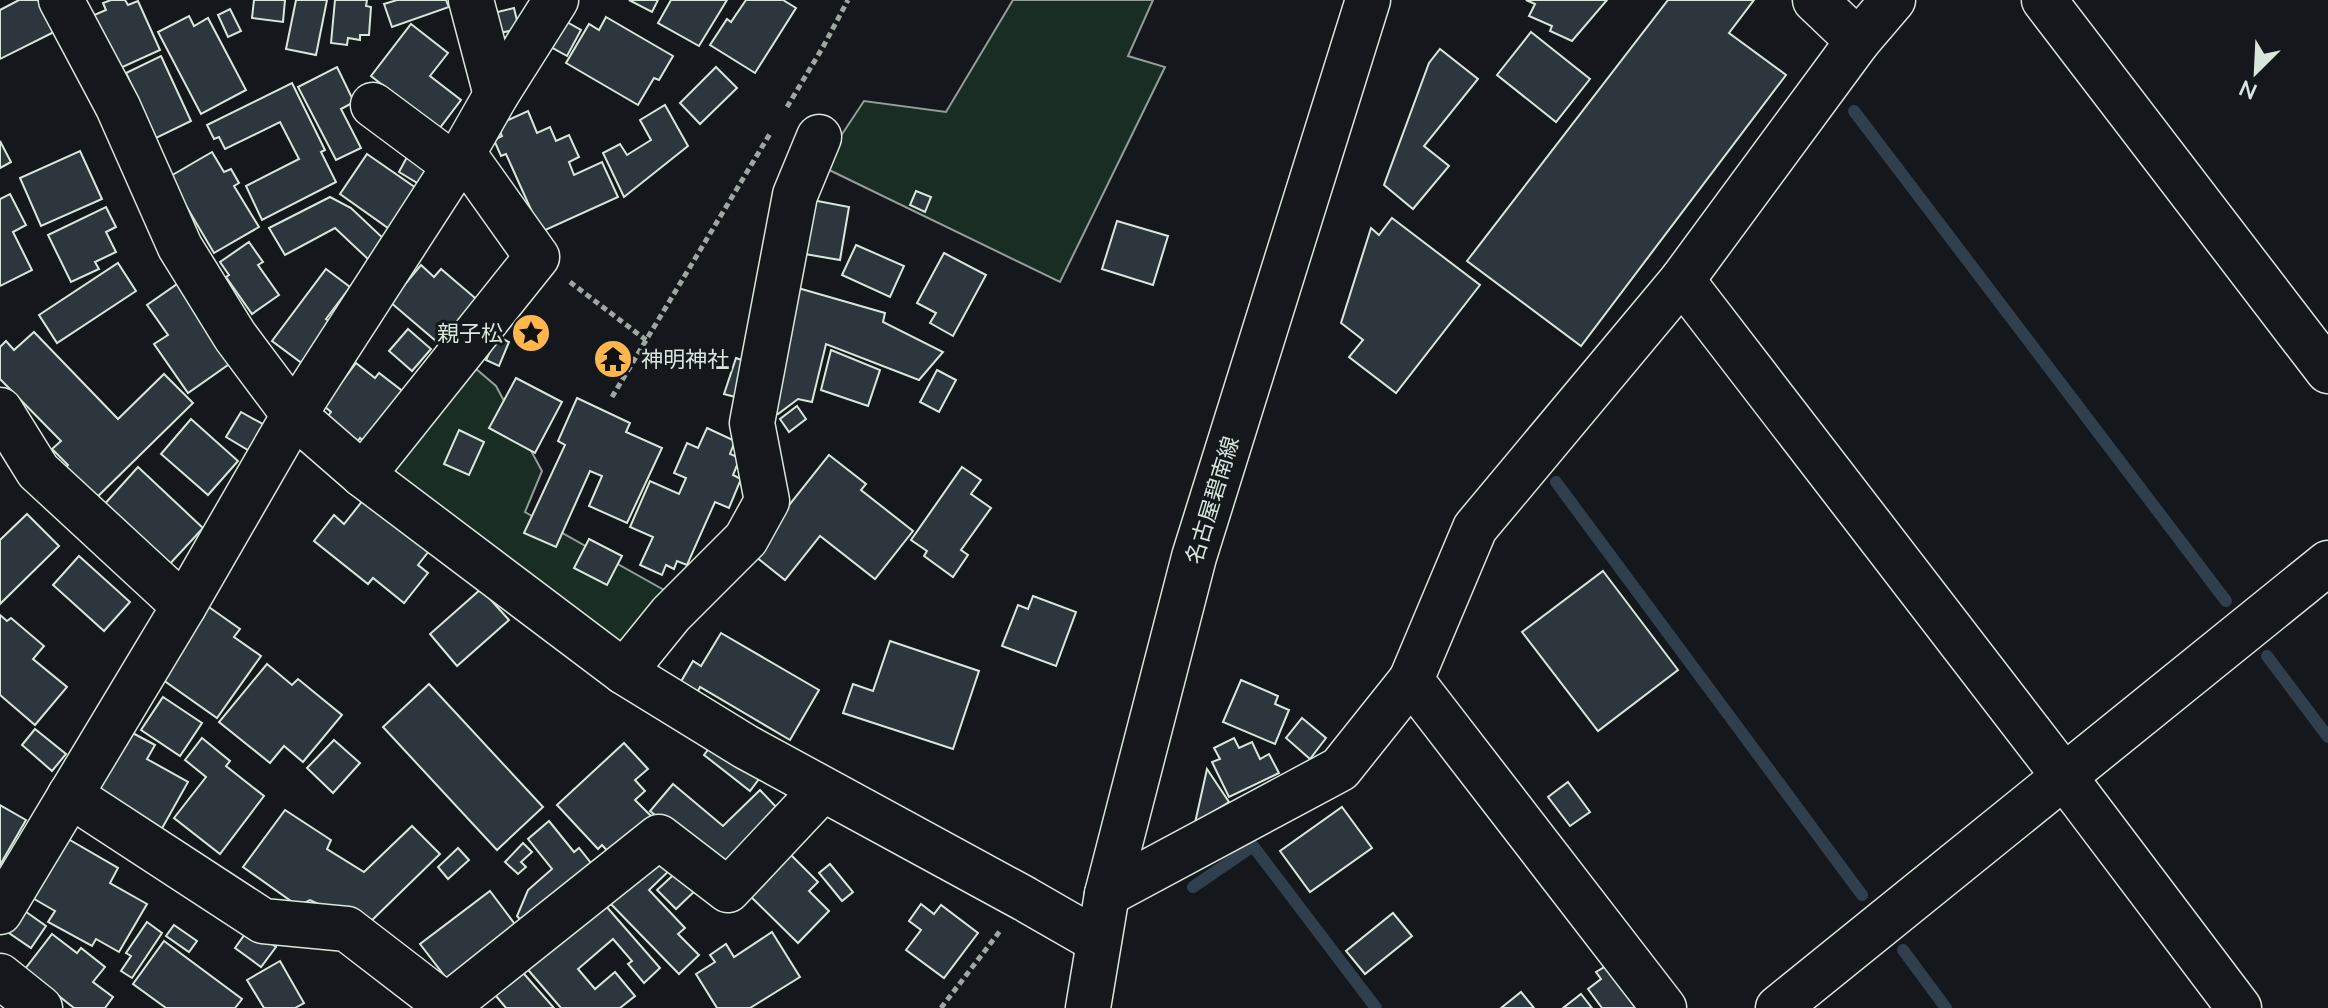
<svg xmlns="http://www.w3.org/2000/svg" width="2328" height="1008" font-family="Mulish,'Noto Sans JP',sans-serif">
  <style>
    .green { fill: #1a2d24; stroke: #939e99; stroke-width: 2 }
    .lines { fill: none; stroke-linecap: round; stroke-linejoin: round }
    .stream { stroke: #2f3f4d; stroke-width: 12 }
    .building { fill: #2c363c; stroke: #d8e6dc; stroke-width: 2 }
    .minor-casing { stroke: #d8e6dc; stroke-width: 47 }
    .major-casing { stroke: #d8e6dc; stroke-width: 47 }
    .path { stroke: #9da8a2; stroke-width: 5; stroke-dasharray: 6 4; stroke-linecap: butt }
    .minor { stroke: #14181c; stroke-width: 44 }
    .major { stroke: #14181c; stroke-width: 44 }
    .labels { text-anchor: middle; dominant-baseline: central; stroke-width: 6; stroke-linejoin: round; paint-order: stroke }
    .poi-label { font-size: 22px; fill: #d8e6dc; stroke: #14181c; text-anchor: end }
    .street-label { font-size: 22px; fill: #d8e6dc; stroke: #14181c }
  </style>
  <rect width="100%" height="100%" fill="#14181c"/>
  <g class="green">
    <path d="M1013,0H1153L1128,56L1165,67L1060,282L821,166L864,101L946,112Z"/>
    <path d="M475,368L496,386L542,471L525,512L664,590L620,644L392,472Z"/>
  </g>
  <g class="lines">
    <g class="stream">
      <path d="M1854,111L2226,601"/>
      <path d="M1556,482L1862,895"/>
      <path d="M2267,656L2328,737"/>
      <path d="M1193,887L1253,846L1376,1008"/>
      <path d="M1903,950L1946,1008"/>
    </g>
  </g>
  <g class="building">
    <path d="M19,0H38L54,32L0,59V10Z"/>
    <path d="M111,0H125L128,5L138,1L160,50L116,70L92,16L106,10L103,3Z"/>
    <path d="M254,0H285L283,22L252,18Z"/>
    <path d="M296,0H327L316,55L286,49Z"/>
    <path d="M335,0H367L366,6L371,7L369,35H360V40L348,38L347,45L331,43Z"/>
    <path d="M397,0H446L449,7L392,27L384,4Z"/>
    <path d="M629,0H658L652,12Z"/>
    <path d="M671,0H727L699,46L658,23Z"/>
    <path d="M746,0H783L796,8L755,73L710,45L727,19L731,22Z"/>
    <path d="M1526,0H1607L1572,41L1550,31L1552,26L1529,16L1535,4Z"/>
    <path d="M1668,0H1754L1729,33L1786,75L1581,346L1467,261Z"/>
    <path d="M514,8L519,29L490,35L485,15Z"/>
    <path d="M230,9L241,31L228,37L218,15Z"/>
    <path d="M189,16L194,26L208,18L246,90L201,114L158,32Z"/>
    <path d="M606,17L673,56L659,80L654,78L638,105L566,63L589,24L599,30Z"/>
    <path d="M565,21L581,30L567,56L551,47Z"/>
    <path d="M411,24L448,53L430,76L461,100L439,129L371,76Z"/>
    <path d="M1531,32L1590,79L1556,122L1497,75Z"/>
    <path d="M1440,49L1478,79L1424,146L1449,166L1413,209L1384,185L1429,63Z"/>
    <path d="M161,56L191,121L156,138L126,73Z"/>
    <path d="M337,67L354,102L341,109L361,148L336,160L298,87Z"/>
    <path d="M716,67L737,88L700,124L680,103Z"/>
    <path d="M292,83L325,150L321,152L336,182L262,220L246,186L299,159L280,122L225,149L219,137L214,139L207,125Z"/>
    <path d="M665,105L688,146L624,197L603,153L620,144L627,155L651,140L640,120Z"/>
    <path d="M528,111L537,133L550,127L556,141L569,135L579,157L569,162L574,175L602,162L618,197L541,232L506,154L501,156L494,140L502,136L497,125Z"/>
    <path d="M0,141L11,162L0,168Z"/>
    <path d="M80,151L102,199L41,226L20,178Z"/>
    <path d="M212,152L224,172L231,169L239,183L234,186L259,227L214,253L169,177Z"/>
    <path d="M367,154L416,188L388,228L340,194Z"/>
    <path d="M407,157L433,171L424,187L399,172Z"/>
    <path d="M916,191L931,197L925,212L910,205Z"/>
    <path d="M10,194L26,225L13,232L32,270L0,286V199Z"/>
    <path d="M330,197L351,208L386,241L369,260L335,228L285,255L269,228Z"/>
    <path d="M807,199L849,207L840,260L799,253Z"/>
    <path d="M106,207L116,227L106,232L116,252L95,262L99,269L71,282L48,235Z"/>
    <path d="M1392,218L1480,285L1396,393L1349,357L1363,340L1341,323L1371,228L1379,235Z"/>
    <path d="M1117,221L1168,236L1153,285L1102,269Z"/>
    <path d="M249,242L263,262L258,265L279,295L252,314L226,277L229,275L220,262Z"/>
    <path d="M856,245L904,266L890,297L842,275Z"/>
    <path d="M944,253L986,275L953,336L930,323L936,313L917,303Z"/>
    <path d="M118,263L136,291L57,343L39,315Z"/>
    <path d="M421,265L434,277L441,269L481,303L443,347L390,302Z"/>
    <path d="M326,269L350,287L326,319L333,324L303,364L272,341Z"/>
    <path d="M180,282L235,360L188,393L154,344L168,335L147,305Z"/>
    <path d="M798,288L885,313L883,322L943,352L919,380L826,344L812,402L798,399L778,414L766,408Z"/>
    <path d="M408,329L431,349L412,371L389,351Z"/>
    <path d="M34,332L118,419L164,374L193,403L89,505L59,474L68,465L52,449L61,441L0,379V347L6,341L14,350Z"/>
    <path d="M497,336L509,342L499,366L486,360Z"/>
    <path d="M831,350L880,370L868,406L821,390Z"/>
    <path d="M736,358L750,363L739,398L724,394Z"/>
    <path d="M356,363L375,378L379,373L405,393L367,444L360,438L354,446L323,423L331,412L324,406Z"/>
    <path d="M937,370L956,380L939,412L920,402Z"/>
    <path d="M516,378L562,402L535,453L489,428Z"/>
    <path d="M577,398L630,423L626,432L662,448L627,523L589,506L602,476L590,471L556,547L524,533L565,445L558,441Z"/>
    <path d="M797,406L806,419L789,432L780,419Z"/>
    <path d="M241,412L268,427L253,453L226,437Z"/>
    <path d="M191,419L238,461L208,495L161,454Z"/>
    <path d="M707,428L735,441L730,454L740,458L733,475L741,479L729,508L715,502L687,565L677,561L674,569L666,565L662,575L640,565L653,537L630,527L650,481L679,494L686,478L674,473L687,443L698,448Z"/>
    <path d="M459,430L484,442L469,475L444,464Z"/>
    <path d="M829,455L866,484L861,490L913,531L875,579L820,536L785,580L751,553Z"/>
    <path d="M138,467L203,528L167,567L102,507Z"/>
    <path d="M962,467L981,480L971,494L991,508L961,550L968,555L953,577L924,556L927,551L911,540Z"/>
    <path d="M364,499L429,551L418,565L428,573L404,603L373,578L368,584L314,541L334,515L344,524Z"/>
    <path d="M27,514L59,546L0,604V540Z"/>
    <path d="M589,539L622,556L607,585L574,568Z"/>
    <path d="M79,556L130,602L104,631L53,585Z"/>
    <path d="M1603,571L1678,670L1598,731L1522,632Z"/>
    <path d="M481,589L509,620L457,666L430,634Z"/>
    <path d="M1033,596L1076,612L1056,666L1002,646L1018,605L1028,609Z"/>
    <path d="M206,605L240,629L234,637L261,656L217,718L156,675Z"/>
    <path d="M0,615L7,621L11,618L44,646L33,659L67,687L35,725L0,695Z"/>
    <path d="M721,633L819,690L790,740L700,687L696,695L679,685L693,661L701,666Z"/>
    <path d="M890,641L979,671L953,749L843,713L853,684L873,691Z"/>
    <path d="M267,664L292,685L298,679L342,715L303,762L284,746L270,763L219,722Z"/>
    <path d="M1241,680L1278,696L1275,704L1289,710L1275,744L1223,722Z"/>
    <path d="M429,684L543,807L497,850L383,727Z"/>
    <path d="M163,697L202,723L180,756L141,730Z"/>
    <path d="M1302,718L1326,738L1310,759L1286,738Z"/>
    <path d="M35,729L66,754L52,771L22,745Z"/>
    <path d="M129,731L155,745L147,759L188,782L160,832L93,794Z"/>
    <path d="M202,738L230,761L226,766L264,796L220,854L174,818L206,777L185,760Z"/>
    <path d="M1234,738L1239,748L1252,742L1260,759L1269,754L1279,773L1229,797L1212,762L1220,759L1214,748Z"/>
    <path d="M334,740L360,763L333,793L307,768Z"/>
    <path d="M624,743L648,769L635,780L645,791L635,800L654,819L613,857L602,845L598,849L557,805Z"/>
    <path d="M713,743L759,779L750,791L704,755Z"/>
    <path d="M1207,769L1229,802L1195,823Z"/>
    <path d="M1568,782L1590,812L1570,826L1548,797Z"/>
    <path d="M673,784L723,826L760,790L779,810L722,869L650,811Z"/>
    <path d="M0,805L26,820L0,865Z"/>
    <path d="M1342,807L1372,848L1310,892L1280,851Z"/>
    <path d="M285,810L331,840L327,849L364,872L412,826L440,854L366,926L310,900L298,906L243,867Z"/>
    <path d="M549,821L574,852L579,848L599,873L529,930L517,916L528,890L552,869L528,839Z"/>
    <path d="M63,836L118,868L110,883L147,904L119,952L96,939L92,946L48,922L55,911L29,896Z"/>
    <path d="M523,843L532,852L521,862L526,867L518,874L505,862Z"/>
    <path d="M659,846L676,864L649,890L685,928L678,934L699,955L679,974L605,898Z"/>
    <path d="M458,848L469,860L448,879L438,867Z"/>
    <path d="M785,849L818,882L809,891L829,911L798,943L745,891Z"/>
    <path d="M830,864L853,892L842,901L819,873Z"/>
    <path d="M682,867L700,886L676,909L657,890Z"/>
    <path d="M490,891L517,927L447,979L420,944Z"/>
    <path d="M599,898L660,968L644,983L628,964L632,961L613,939L578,969L595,989L615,972L635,996L620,1008H561L523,964Z"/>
    <path d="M921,904L934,914L941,905L978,933L944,978L906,950L921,930L909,921Z"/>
    <path d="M22,909L46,926L31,948L6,931Z"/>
    <path d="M1393,913L1412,936L1365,974L1346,951Z"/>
    <path d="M147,922L162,933L132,978L121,971L131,956L126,953Z"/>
    <path d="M174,925L197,941L189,952L166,936Z"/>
    <path d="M250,927L276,947L261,967L235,948Z"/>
    <path d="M772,932L800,977L750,1008H717L696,974L715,962L710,955L726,944L734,957Z"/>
    <path d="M52,934L77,953L81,948L105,967L93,982L113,997L105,1008H74L25,969Z"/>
    <path d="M164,941L242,999L235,1008H166L133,984Z"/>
    <path d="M280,961L304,1003L295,1008H264L247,980Z"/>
    <path d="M1606,966L1637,1008H1602L1588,989L1601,979L1596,972Z"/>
    <path d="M518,967L554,1008H506L491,990Z"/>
    <path d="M1521,992L1534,1008H1501Z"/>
    <path d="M1581,994L1592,1008H1563Z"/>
  </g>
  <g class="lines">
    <defs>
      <g id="minor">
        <path d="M61,0L118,107L180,247L235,336L294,415L363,475L624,672L746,747L1025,899L1098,941"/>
        <path d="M471,0L496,95"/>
        <path d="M1815,0L1858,41"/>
        <path d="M2044,0L2328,371"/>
        <path d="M373,105L455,166"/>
        <path d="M1682,280L2063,775L2239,1008"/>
        <path d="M0,410L38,471L184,606"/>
        <path d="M363,475L537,257L463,153"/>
        <path d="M624,672L671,614L746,539L767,501L752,423L795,195L819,137"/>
        <path d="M70,795L263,921L347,929L447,1006L659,837L728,890L822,790"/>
        <path d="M1107,894L1340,769L1411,680"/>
        <path d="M0,912L184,606L294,415L463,153L496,95L556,0"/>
        <path d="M0,976L40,1008"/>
        <path d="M1664,1008L1411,680L1475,528L1682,280L1858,41L1893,0"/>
        <path d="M1778,1008L2328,563"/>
      </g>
      <path id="major" d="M1088,1008L1107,894L1194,557L1368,0"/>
    </defs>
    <use href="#minor" class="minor-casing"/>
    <use href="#major" class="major-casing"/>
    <g class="path">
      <path d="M787,107L823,47L848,0"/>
      <path d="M570,282L646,340"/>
      <path d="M612,397L771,132"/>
      <path d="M941,1008L1000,931"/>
    </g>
    <use href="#minor" class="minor"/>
    <use href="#major" class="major"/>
  </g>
  <defs>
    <symbol id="sight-disc" viewBox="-11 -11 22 22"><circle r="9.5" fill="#ffb74d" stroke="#14181c"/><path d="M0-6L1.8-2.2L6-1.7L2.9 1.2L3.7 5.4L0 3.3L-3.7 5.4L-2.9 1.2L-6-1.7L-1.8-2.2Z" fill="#111"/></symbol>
    <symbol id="temple-disc" viewBox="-11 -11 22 22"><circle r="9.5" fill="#ffb74d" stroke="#14181c"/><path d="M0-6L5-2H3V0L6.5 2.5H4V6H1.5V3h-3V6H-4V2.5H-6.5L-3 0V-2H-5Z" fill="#111"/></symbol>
  </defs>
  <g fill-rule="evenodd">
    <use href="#sight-disc" x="509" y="311" width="44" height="44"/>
    <use href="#temple-disc" x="591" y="337" width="44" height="44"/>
  </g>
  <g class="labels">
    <g class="poi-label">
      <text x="503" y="333">親子松</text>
      <text x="641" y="359" text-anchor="start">神明神社</text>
    </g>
    <g class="street-label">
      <text transform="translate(1212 500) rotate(-73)">名古屋碧南線</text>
    </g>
  </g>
  <g transform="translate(2256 72) rotate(204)" stroke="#14181c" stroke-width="6" paint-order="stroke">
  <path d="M0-6L14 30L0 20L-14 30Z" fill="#d8e6dc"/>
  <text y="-12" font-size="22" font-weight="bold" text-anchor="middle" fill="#d8e6dc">N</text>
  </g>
</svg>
